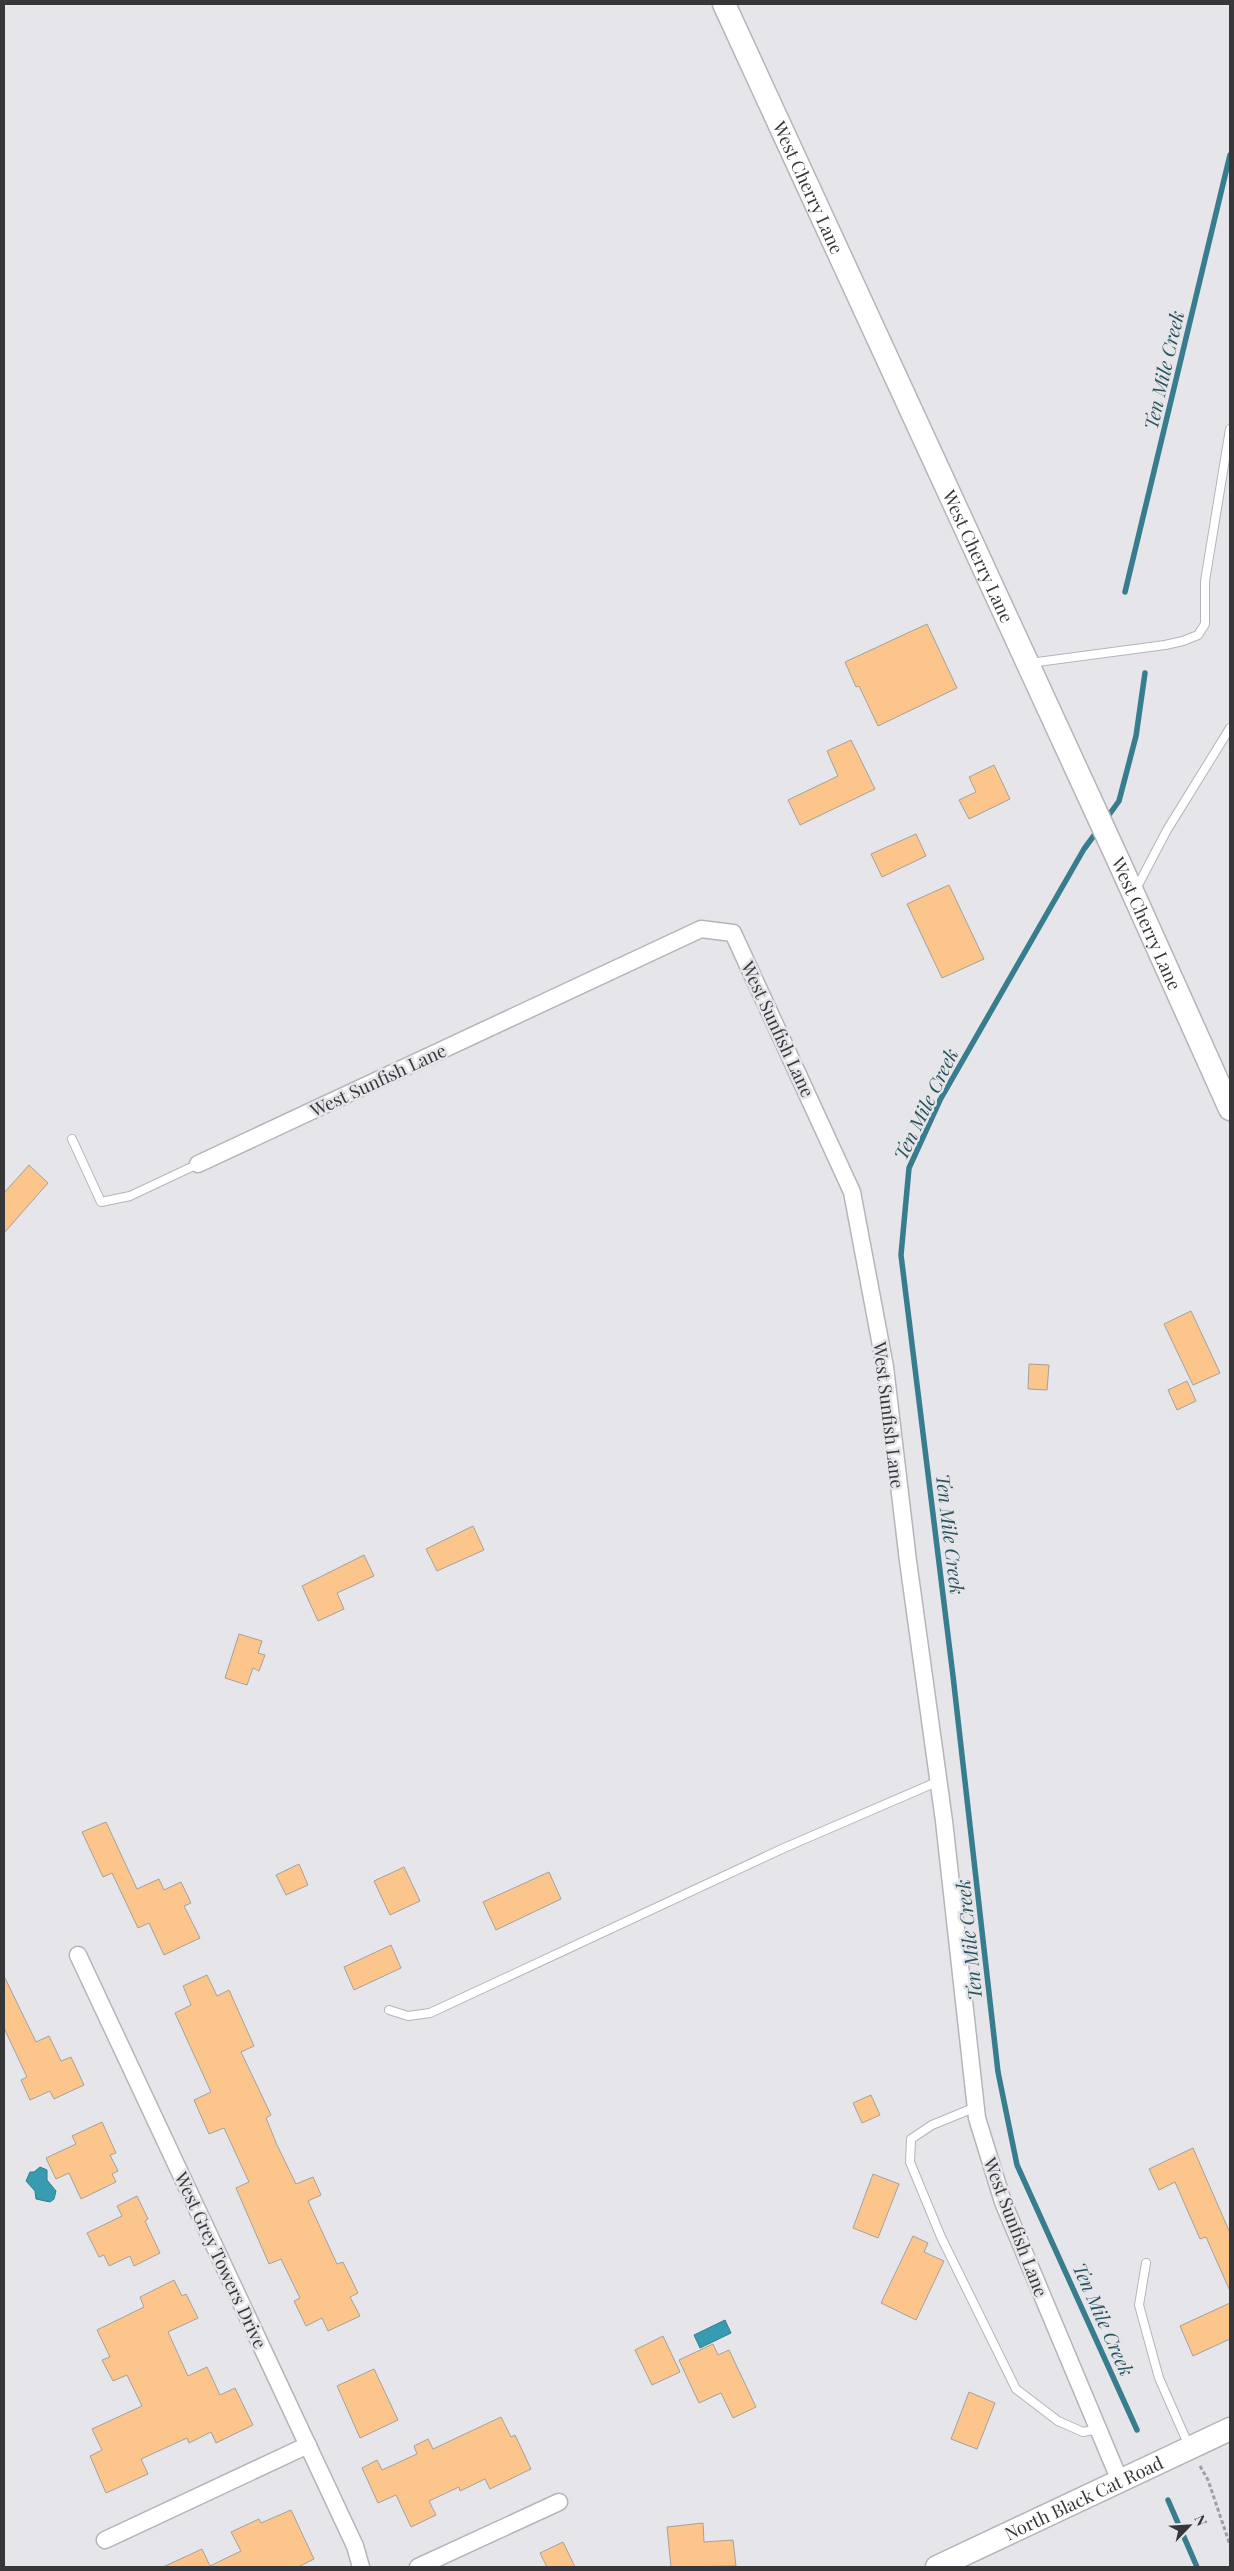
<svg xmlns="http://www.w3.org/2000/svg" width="1234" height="2571" font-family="'Playfair Display',serif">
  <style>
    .water { fill: #379bb2; stroke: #377d8e }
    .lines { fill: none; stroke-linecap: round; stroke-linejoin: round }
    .stream { stroke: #377d8e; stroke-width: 5.5 }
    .building { fill: #fbc58b; stroke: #a4a19d }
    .lane-casing { stroke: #b4b5b9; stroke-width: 10 }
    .street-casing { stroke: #b4b5b9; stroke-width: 19 }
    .secondary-casing { stroke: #b4b5b9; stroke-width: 25 }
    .path { stroke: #9f9fa3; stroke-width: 3; stroke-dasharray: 4 2.5; stroke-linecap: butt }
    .lane { stroke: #fff; stroke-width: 8 }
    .street { stroke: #fff; stroke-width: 16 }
    .secondary { stroke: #fff; stroke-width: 22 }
    .labels { text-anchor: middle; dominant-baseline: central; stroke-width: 5; stroke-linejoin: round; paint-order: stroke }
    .street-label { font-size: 18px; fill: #373739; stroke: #e5e5ea }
    .water-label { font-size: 19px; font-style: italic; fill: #28535d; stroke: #e5e5ea }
  </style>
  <rect width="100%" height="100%" fill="#e5e5ea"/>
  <g class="water">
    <path d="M40,2167L47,2170V2180L56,2191L54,2199L50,2202L36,2199L35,2191L26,2181L30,2172H34Z"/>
    <path d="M725,2320L731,2333L700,2348L694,2335Z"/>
  </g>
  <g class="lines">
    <g class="stream">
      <path d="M1125,592L1230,155"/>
      <path d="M1106,819L1119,801L1136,736L1145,673"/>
      <path d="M1098,830L1084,849L940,1100L909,1168L901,1255L953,1676L998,2072L1017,2165L1137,2430"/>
      <path d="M1168,2500L1197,2567"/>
    </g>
  </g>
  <g class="building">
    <path d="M927,624L957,688L878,726L859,686L856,687L845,662Z"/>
    <path d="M851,740L875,789L800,825L788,800L838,776L827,751Z"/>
    <path d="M994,765L1010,799L969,819L959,800L976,792L969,777Z"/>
    <path d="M916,834L926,856L882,877L871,854Z"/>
    <path d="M949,885L984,959L942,978L907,904Z"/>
    <path d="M29,1165L48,1183L4,1233V1193Z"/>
    <path d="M1191,1311L1220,1373L1193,1385L1164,1324Z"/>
    <path d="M1029,1364L1049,1365L1047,1390L1028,1389Z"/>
    <path d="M1187,1381L1196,1401L1177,1410L1168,1390Z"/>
    <path d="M473,1526L484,1550L437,1571L426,1549Z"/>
    <path d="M364,1555L374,1576L337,1593L344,1609L318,1621L302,1586Z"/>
    <path d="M239,1634L262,1641L258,1653L265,1655L259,1671L253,1668L247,1685L225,1678Z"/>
    <path d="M106,1822L137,1889L159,1879L164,1890L181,1882L191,1903L184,1906L200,1938L164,1955L149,1923L138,1928L112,1873L103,1877L82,1832Z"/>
    <path d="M299,1864L308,1885L286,1895L276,1875Z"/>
    <path d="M404,1867L420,1901L390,1915L374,1881Z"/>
    <path d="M549,1872L561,1899L496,1930L483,1902Z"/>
    <path d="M391,1945L401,1968L354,1990L344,1967Z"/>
    <path d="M207,1975L217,1996L229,1990L254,2046L241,2052L271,2115L266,2118L277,2145L296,2184L313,2177L321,2195L308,2201L337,2264L343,2262L358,2293L350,2297L360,2316L328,2331L322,2318L306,2326L294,2301L300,2298L281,2259L269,2264L236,2188L249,2182L224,2128L209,2134L194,2100L211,2092L175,2013L191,2005L183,1986Z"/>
    <path d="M4,1976L36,2042L49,2036L61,2061L71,2057L84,2085L54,2099L50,2091L30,2100L21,2080L27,2077L4,2028Z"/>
    <path d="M871,2095L880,2115L862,2123L853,2103Z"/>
    <path d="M102,2122L116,2153L110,2155L118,2171L112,2174L116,2182L81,2199L69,2173L56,2179L46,2158L76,2144L72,2136Z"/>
    <path d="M1193,2148L1230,2233V2291L1206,2237L1200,2239L1175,2182L1159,2190L1149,2169Z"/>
    <path d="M873,2174L899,2184L878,2238L853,2228Z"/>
    <path d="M137,2196L148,2219L145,2221L160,2253L134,2266L130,2256L109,2266L104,2255L99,2257L87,2233L122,2216L117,2206Z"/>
    <path d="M913,2236L928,2243L924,2252L944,2261L916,2320L881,2303Z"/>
    <path d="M174,2280L182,2296L186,2294L198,2318L168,2332L188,2376L207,2367L220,2395L235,2388L253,2425L216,2443L211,2432L189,2443L187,2438L141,2459L148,2474L106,2493L90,2456L102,2450L92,2429L142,2406L127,2375L113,2381L102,2360L110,2357L97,2330L144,2307L140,2297Z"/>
    <path d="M1230,2303V2339L1193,2356L1180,2326Z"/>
    <path d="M663,2336L680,2372L652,2385L635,2350Z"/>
    <path d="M713,2344L718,2355L729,2350L756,2407L733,2418L721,2393L699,2403L679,2360Z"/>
    <path d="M374,2369L398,2420L360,2438L337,2386Z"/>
    <path d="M969,2392L995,2403L977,2449L951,2439Z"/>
    <path d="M501,2417L511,2437L515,2435L531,2469L490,2489L485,2479L460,2491L459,2487L429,2501L436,2515L411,2527L396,2495L378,2503L362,2468L377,2460L382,2470L417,2454L414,2446L428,2439L433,2449Z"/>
    <path d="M291,2510L314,2559L298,2567H163L202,2549L210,2566L241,2551L231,2532L259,2519L261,2523Z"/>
    <path d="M703,2523L704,2542L733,2540L736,2566L671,2567L667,2527Z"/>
    <path d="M563,2542L575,2567H547L540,2553Z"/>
  </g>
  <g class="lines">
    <defs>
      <g id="lane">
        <path d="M1030,663L1165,645L1183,641L1198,635L1205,624V581L1230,429"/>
        <path d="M1136,889L1167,830L1230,728"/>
        <path d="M72,1139L101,1202L130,1196L198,1164"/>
        <path d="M389,2010L408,2016L430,2013L784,1848L939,1781"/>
        <path d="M976,2107L932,2125L911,2139L910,2162L941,2237L1016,2389L1058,2421L1083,2432L1098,2429"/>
        <path d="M1146,2263L1139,2305L1159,2378L1189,2446"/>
      </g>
      <g id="street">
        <path d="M198,1164L701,929L733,933L852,1192L885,1367L908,1561L944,1821L977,2118L1003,2202L1120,2481"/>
        <path d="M78,1955L355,2546L361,2567"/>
        <path d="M105,2540L308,2445"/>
        <path d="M418,2567L559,2502"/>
      </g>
      <g id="secondary">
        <path id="s1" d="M724,4L1120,864L1230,1109"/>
        <path id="s2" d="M937,2567L1230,2429"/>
      </g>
    </defs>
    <use href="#lane" class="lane-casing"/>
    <use href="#street" class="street-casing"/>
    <use href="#secondary" class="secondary-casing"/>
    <path class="path" d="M1200,2466L1208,2480L1230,2545"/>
    <use href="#lane" class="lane"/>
    <use href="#street" class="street"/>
    <use href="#secondary" class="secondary"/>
  </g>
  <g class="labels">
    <g class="street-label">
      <text stroke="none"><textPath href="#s1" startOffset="202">West Cherry Lane</textPath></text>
      <text stroke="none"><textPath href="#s1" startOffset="608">West Cherry Lane</textPath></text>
      <text stroke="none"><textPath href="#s1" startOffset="1012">West Cherry Lane</textPath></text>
      <text transform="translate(778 1029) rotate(65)">West Sunfish Lane</text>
      <text transform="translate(378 1080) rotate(-25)">West Sunfish Lane</text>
      <text transform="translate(889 1415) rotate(83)">West Sunfish Lane</text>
      <text transform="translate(1016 2227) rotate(69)">West Sunfish Lane</text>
      <text transform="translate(221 2260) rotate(65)">West Grey Towers Drive</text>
      <text stroke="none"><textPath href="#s2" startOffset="162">North Black Cat Road</textPath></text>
    </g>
    <g class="water-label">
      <text transform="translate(1163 370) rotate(-77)">Ten Mile Creek</text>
      <text transform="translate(925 1104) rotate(-64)">Ten Mile Creek</text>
      <text transform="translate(951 1534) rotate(83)">Ten Mile Creek</text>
      <text transform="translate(968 1940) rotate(-96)">Ten Mile Creek</text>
      <text transform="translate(1104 2319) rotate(66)">Ten Mile Creek</text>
    </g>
  </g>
  <rect width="1234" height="2571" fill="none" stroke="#373739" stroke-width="10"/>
  <g transform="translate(1189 2526) rotate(65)" stroke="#e5e5ea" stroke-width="4" paint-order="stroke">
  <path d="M0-4L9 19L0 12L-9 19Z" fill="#373739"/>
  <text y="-8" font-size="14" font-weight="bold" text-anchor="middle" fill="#373739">N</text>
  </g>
</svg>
